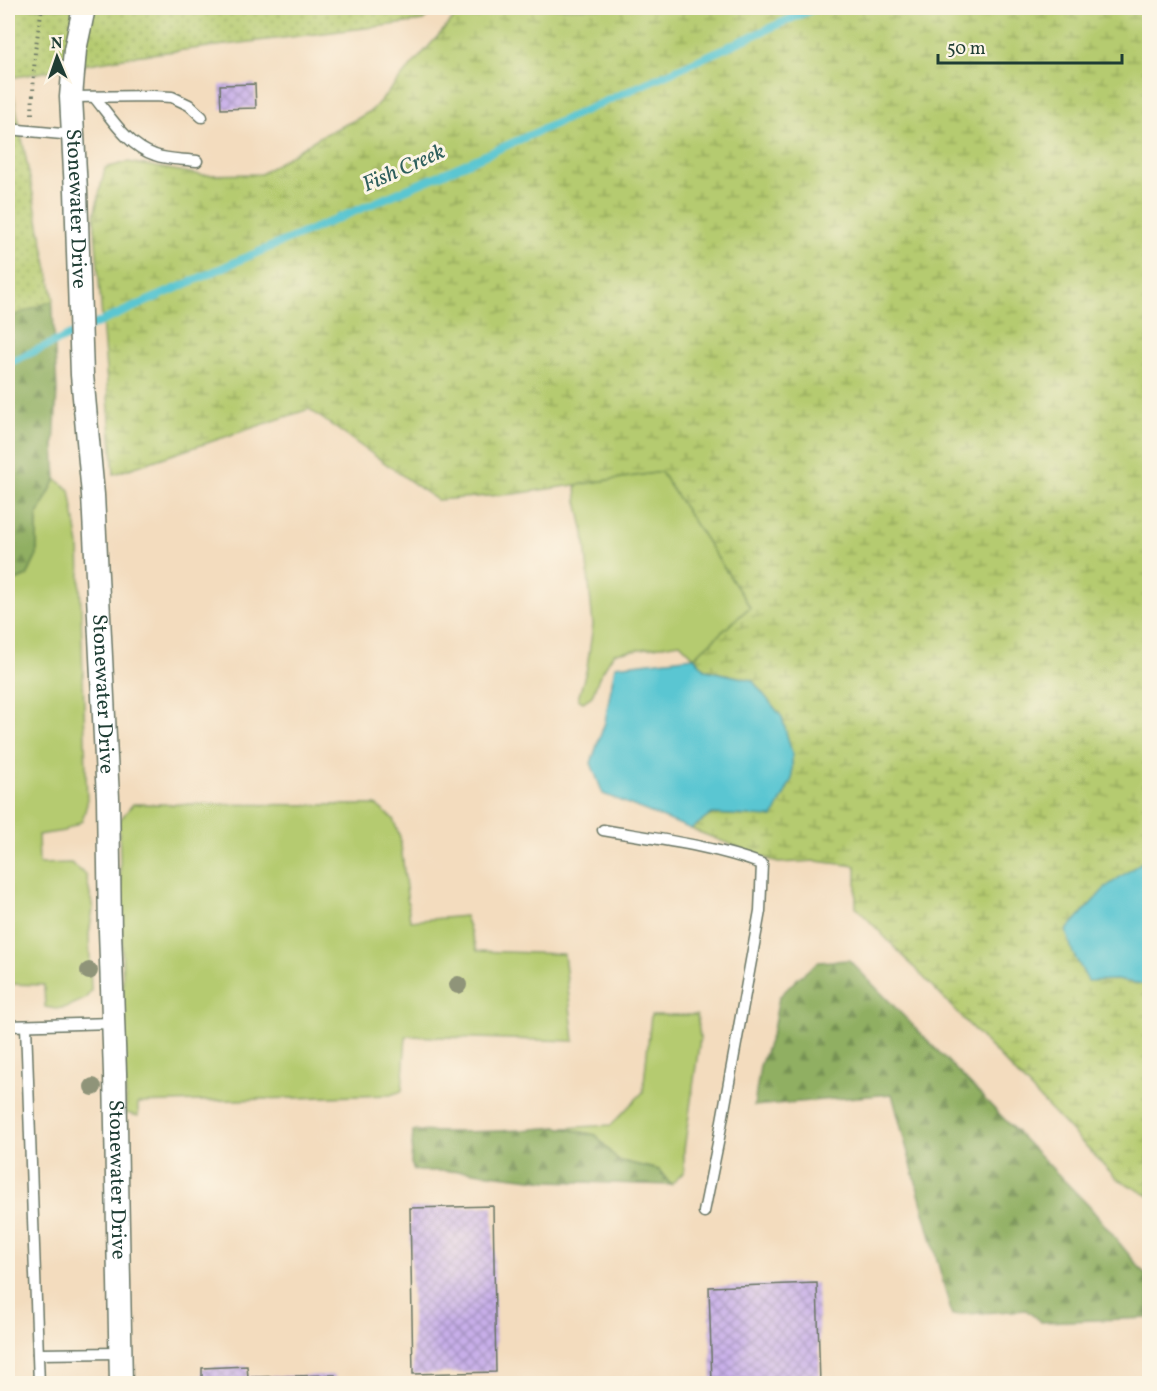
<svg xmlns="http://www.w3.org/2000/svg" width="1157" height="1391" font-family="Vollkorn,serif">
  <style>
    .grass { fill: #b5cb6f; stroke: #6a8452; stroke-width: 1.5 }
    .forest { fill: url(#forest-firs); stroke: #58764b; stroke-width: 1.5 }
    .wetland { fill: url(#wetland-marsh); stroke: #6a8452; stroke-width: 1.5 }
    .park { fill: url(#park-dots); stroke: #6a8452; stroke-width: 1.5 }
    .water { fill: #5ac6d2; stroke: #3c8283; stroke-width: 1.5 }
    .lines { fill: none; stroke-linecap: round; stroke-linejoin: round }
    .stream { stroke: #5ac6d2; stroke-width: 8 }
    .building { fill: url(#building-cross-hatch) }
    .service-casing { stroke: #697564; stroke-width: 13 }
    .minor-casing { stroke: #697564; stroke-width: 25 }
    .path { stroke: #697564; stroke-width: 4; stroke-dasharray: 1.5 4.5; stroke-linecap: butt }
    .service { stroke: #fff; stroke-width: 10 }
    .minor { stroke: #fff; stroke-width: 22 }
    .tree { fill: #8f9479 }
    .labels { text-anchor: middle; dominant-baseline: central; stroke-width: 6; stroke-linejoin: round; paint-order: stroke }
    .street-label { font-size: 21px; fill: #1f3d34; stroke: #fcf5e5 }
    .water-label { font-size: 22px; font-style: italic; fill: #2e5f5c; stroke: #fcf5e5 }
  </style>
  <defs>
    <pattern id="forest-firs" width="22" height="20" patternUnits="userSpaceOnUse" patternTransform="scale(1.5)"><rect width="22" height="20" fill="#90af62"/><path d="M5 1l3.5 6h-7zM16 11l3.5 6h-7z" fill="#759052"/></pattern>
    <pattern id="wetland-marsh" width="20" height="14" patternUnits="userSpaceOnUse" patternTransform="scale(1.5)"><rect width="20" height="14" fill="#b5cb6f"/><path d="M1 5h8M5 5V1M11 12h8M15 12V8" fill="none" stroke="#93a65c"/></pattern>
    <pattern id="park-dots" width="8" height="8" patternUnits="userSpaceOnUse" patternTransform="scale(1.5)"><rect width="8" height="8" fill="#b5cb6f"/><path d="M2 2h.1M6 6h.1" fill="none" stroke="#93a65c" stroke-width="1.8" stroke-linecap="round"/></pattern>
    <pattern id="building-cross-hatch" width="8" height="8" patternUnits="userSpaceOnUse" patternTransform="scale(1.5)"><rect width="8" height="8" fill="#c8afe9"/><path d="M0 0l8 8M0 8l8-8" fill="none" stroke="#a290be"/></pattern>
  </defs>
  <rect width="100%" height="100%" fill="#fcf5e5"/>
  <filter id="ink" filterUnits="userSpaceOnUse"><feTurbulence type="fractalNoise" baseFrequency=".0167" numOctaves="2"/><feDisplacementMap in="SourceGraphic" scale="12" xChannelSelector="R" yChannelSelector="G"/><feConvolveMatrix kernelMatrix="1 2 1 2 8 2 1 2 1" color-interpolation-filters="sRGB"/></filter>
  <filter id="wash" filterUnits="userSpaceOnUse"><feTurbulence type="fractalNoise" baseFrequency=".008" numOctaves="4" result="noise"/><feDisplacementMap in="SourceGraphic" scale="24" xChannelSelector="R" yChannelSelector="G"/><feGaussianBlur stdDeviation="1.35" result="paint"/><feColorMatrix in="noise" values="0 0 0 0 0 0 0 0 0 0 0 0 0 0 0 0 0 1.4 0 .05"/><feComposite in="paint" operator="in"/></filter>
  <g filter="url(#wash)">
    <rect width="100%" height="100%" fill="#f3dcbe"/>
    <g class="grass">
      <path d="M661,472L750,607L694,657L680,643L614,653L599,677L592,696L583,702L578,699L587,668L593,625L584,533L577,501L576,485Z"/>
      <path d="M56,479L70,490L79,546L87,804L82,821L64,831L38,835L39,864L71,863L86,875L93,909L89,934L91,991L85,999L67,1007L56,1009L45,1007L44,985L8,984V584L27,576L37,555V517Z"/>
      <path d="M133,804L376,805L393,819L400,837L410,921L465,916L477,951L564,954L574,1041L406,1036L402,1091L390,1095L138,1103V1116L126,1113L119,821Z"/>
      <path d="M651,1015H697L700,1038L684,1150V1172L671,1185L659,1170L617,1160L596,1135L564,1128L611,1125L643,1092Z"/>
    </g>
    <g class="forest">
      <path d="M52,292L57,390L54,446L56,479L37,516V555L27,576L8,584V308Z"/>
      <path d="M849,960L1089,1206L1149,1279V1318L1041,1322L1026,1310L952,1315L892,1094L754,1106L760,1066L773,1030L779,997L798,978L818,962Z"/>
      <path d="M557,1127L596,1135L617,1160L659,1170L671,1185L548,1181L465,1171H420L414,1170L411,1163L413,1131C461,1133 508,1132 557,1127Z"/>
    </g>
    <path class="wetland" d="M463,8H1149V1196L1116,1178L856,907V866L816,861L778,863L691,829L712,814L773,817L752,680L706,670L694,657L750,607L661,472L514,494L437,500L309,409L114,474L94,216L105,168L128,162L202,175L261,174L321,136L357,119L372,110Z"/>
    <path class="park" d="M8,8H436L423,21L134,56L10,78L54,300L8,318Z"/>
    <g class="water">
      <path d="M694,657L706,670L752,680L782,717L792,753V779L773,817L712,814L691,829L603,794L591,763L605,722L615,666Z"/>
      <path d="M1149,857V985L1116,980L1088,981L1073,953L1066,931L1106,887Z"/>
    </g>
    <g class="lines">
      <path class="stream" d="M8,363L240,260L447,172L815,8"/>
    </g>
    <g id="blocks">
      <g class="building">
        <path d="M255,84L256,108L221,109L220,85Z"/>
        <path d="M493,1206L496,1372L413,1374L410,1208Z"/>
        <path d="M817,1283L820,1384H712L709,1287Z"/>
        <path d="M247,1366L248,1377L335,1375V1384H202V1368Z"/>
      </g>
    </g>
  </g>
  <g filter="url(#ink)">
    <use href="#blocks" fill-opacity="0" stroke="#697564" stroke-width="1.5"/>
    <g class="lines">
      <defs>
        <g id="service">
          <path d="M71,97L153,96L172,97L189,105L202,117"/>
          <path d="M95,98C112,119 128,146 155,155C168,160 184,159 197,161"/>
          <path d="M8,129L73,135"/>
          <path d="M603,830C656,839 711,845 762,864L760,911L718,1143L704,1212"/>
          <path d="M8,1026L113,1023"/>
          <path d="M26,1026L39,1384"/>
          <path d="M38,1354L120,1353"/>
        </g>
        <g id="minor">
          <path id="s1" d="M84,8L75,50L71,97L76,191L82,375L93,495L108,798L110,931L115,1073L121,1384"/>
        </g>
      </defs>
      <use href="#service" class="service-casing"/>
      <use href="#minor" class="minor-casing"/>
      <path class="path" d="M32,114L35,51L42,8"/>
      <use href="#service" class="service"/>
      <use href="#minor" class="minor"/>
    </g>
    <g class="tree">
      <circle cx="89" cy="971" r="9"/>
      <circle cx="458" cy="985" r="9"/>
      <circle cx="93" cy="1087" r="9"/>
    </g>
  </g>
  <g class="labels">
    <g class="street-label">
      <text stroke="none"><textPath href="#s1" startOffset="202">Stonewater Drive</textPath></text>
      <text stroke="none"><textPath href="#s1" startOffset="688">Stonewater Drive</textPath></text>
      <text stroke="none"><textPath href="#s1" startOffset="1174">Stonewater Drive</textPath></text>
    </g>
    <g class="water-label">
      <text transform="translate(404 169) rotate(-24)">Fish Creek</text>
    </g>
  </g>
  <rect width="1157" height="1391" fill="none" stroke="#fcf5e5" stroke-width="30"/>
  <g transform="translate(57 57) rotate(358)" stroke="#fcf5e5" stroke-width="4.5" paint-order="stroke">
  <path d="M0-4.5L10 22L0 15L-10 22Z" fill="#1f3d34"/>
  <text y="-9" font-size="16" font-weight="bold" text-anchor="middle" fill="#1f3d34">N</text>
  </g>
  <path d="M938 54v9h184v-9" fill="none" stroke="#1f3d34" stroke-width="3"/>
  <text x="947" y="54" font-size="18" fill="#1f3d34" stroke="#fcf5e5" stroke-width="4.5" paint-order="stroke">50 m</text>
</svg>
